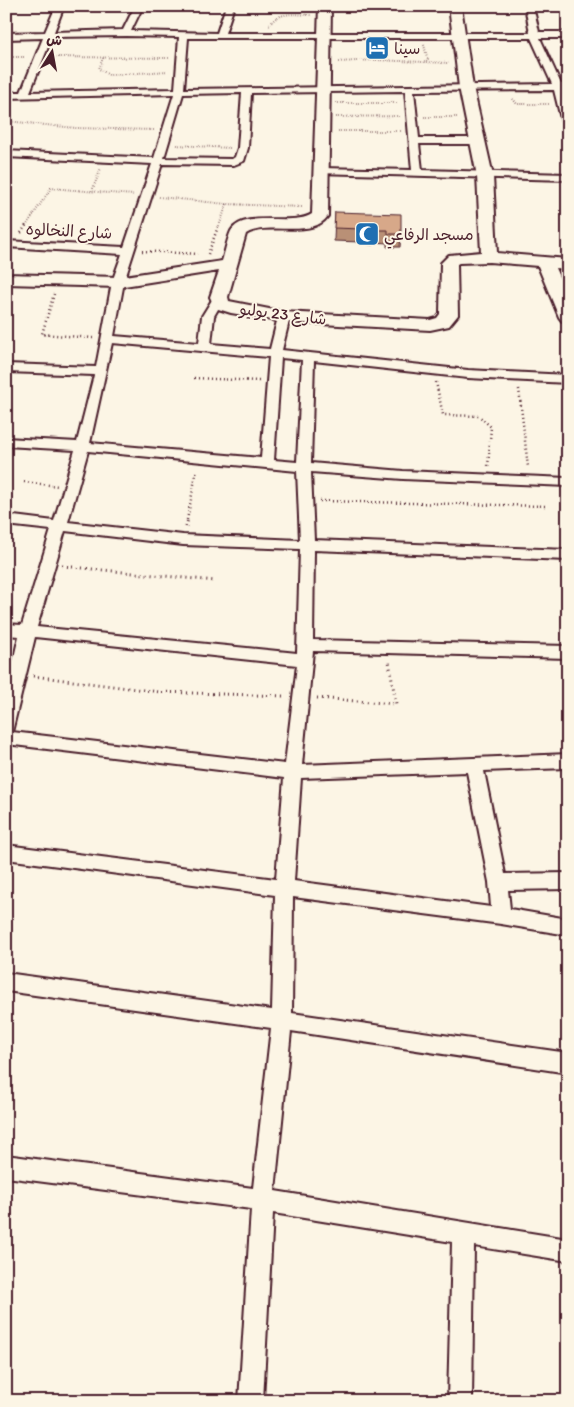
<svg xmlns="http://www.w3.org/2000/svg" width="574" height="1407" font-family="Itim,'Playpen Sans Arabic',sans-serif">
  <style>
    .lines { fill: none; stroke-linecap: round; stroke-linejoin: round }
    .street-casing { stroke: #4a1f2b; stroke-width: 4 }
    .secondary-casing { stroke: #4a1f2b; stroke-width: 4 }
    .path-far2 { stroke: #4a1f2b; stroke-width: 2; stroke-dasharray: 0.5 2; stroke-linecap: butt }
    .path-far1 { stroke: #4a1f2b; stroke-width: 2.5; stroke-dasharray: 1 3; stroke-linecap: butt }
    .path { stroke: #4a1f2b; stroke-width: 3; stroke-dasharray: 1 4; stroke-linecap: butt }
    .street { fill: #fcf5e5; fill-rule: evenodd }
    .secondary { fill: #fcf5e5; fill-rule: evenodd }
    .wall { fill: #b99076; stroke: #4a1f2b }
    .building { fill: #d7a889; stroke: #4a1f2b }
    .labels { text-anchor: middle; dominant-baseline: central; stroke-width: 4; stroke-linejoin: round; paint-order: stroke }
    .far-poi-label { font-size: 16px; fill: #4a1f2b; stroke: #fcf5e5; text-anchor: start }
    .far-street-label { font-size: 16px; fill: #4a1f2b; stroke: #fcf5e5 }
  </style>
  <rect width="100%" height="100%" fill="#fcf5e5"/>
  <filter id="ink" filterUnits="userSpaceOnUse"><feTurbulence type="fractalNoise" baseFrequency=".02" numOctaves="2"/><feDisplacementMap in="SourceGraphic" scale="10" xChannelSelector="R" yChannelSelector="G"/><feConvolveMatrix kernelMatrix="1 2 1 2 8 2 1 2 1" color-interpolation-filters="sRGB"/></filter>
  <g filter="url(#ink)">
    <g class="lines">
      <defs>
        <path id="street" d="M56,6H64L54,32L123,30L135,6H143L131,31L217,33L226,6H234L225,33H530L525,6H533L539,32H568V38H540L561,84H568V90H563L568,107V130L563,127L554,90L414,91L419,138H477L482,141L477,144H419L422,170L568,174V180L317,173V169L321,168L412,170L405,91L251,93L248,148L244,161L234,165L162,164L124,282L114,336L199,343L202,316L215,295L219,294L225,297L214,316L211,344L270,349L278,317L284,313L290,317L282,350L468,370L568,375V383L468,378L314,361L311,463L403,471L568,478V486L403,479L311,472L314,540L568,550V560L314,550L313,640L568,646V658L313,651L302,765L568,754V768L484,771L505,874L568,873V889L508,890L510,909L568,919V935L501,924L293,897L292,1013L568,1053V1073L291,1031L275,1191L568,1239V1261L474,1246L472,1401H448L452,1242L273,1213L263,1401H239L251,1209L6,1177V1155L253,1188L271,1028L6,991V973L272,1010L275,895L6,859V845L276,879L284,778L6,744V692L19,636L6,635V624L22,625L51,530L6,525V515L54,521L75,450L6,446V438L77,442L94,375L6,372V364L96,367L112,282L122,254L6,247V241L124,247L152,164L6,157V151L154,158L174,94L6,98V92H21L43,38L6,39V33L45,32ZM126,36L179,37L175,89L30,92L52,37ZM188,38H531L552,84L184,89ZM242,93L238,148L235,157L232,159L164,158L183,94ZM112,343L269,357L261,458L90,443ZM281,358L302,360L297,462L274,460ZM88,451L297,471L300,540L183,535L68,522ZM65,531L183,545L300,549L297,653L37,627ZM35,637L297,665L285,764L12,732ZM467,772L489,882L491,907L294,881L301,778Z"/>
        <path id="secondary" d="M319,6H331L328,216C311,240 269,220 246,234L228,297L229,301L284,312L430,320L437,318L440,314L441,263L449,255L481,252L477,176L459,87L449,6H461L473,87L493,176L497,253L568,259V269L555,268L568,297V322L562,321L559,317L538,266L489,262L459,263L457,264L458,315L449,326L430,330L284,322L231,313L215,308L210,297L219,271L118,287L6,284V274L118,277L222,261C225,252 227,240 231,231C244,209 293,227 312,214Z"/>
      </defs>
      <use href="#street" class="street-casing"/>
      <use href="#secondary" class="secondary-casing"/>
      <g class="path-far2">
        <path d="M269,26C277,10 297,15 312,15"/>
        <path d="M424,45L428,61"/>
        <path d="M6,57H26"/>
        <path d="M53,57L169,58"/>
        <path d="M103,58L99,69L109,75L168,71"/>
        <path d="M339,62L374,60L449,63"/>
        <path d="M513,99L517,104H549"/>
        <path d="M336,103H397"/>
        <path d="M336,117L400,116"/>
        <path d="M424,117H458"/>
        <path d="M6,121L76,128L155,130"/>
        <path d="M338,131H401"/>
        <path d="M177,145L230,148"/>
        <path d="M92,191L101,168"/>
        <path d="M159,197L227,204L302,207"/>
        <path d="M26,226L51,188L133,195"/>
        <path d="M219,226L227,204"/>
      </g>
      <g class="path-far1">
        <path d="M21,233L27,224"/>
        <path d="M142,251L198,254"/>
        <path d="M208,254L219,224"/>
        <path d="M54,294L42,334L93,338"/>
        <path d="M194,378L259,381"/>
        <path d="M436,382L443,415L479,416L491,427L488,467"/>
        <path d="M519,389L528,467"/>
        <path d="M24,482L58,486"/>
        <path d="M320,501L547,506"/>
        <path d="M187,520L197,469"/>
      </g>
      <g class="path">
        <path d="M186,527L188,519"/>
        <path d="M62,566L216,581"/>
        <path d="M33,676L160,692L285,696"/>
        <path d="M317,698L396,704L389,661"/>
      </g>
      <use href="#street" class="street"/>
      <use href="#secondary" class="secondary"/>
    </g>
    <path class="wall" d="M335,212L401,234L400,247H387V243L374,242V245L360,244V242L334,241Z"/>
    <path class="building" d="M335,212L401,214V234H388V230H374V232H361V229L334,228Z"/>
  </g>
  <defs>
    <symbol id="hotel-square" viewBox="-11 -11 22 22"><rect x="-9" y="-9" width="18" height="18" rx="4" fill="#1f6fb2" stroke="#fcf5e5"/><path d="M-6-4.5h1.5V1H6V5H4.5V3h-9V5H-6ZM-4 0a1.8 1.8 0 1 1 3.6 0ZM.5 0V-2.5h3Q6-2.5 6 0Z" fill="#fff"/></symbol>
    <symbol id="mosque-square" viewBox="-11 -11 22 22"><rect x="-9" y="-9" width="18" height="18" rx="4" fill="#1f6fb2" stroke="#fcf5e5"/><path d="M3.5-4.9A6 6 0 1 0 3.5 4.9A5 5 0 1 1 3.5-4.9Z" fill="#fff"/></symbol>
  </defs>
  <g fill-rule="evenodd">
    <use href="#hotel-square" x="363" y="34" width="28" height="28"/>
    <use href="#mosque-square" x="353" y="220" width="28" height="28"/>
  </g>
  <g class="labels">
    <g class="far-poi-label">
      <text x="394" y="48">سينا</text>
      <text x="384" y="234">مسجد الرفاعي</text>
    </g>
    <g class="far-street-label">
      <text transform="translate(69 231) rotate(3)">شارع النخالوه</text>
      <text transform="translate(283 314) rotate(7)">شارع 23 يوليو</text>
    </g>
  </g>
  <rect width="574" height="1407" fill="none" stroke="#fcf5e5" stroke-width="25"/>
  <rect x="12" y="12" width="549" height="1382" fill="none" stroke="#4a1f2b" stroke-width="2" filter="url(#ink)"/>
  <g transform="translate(52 52) rotate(11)" stroke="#fcf5e5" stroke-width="4" paint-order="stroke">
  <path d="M0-4L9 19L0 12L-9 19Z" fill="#4a1f2b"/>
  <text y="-8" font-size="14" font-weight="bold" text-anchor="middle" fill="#4a1f2b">ش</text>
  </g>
</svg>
